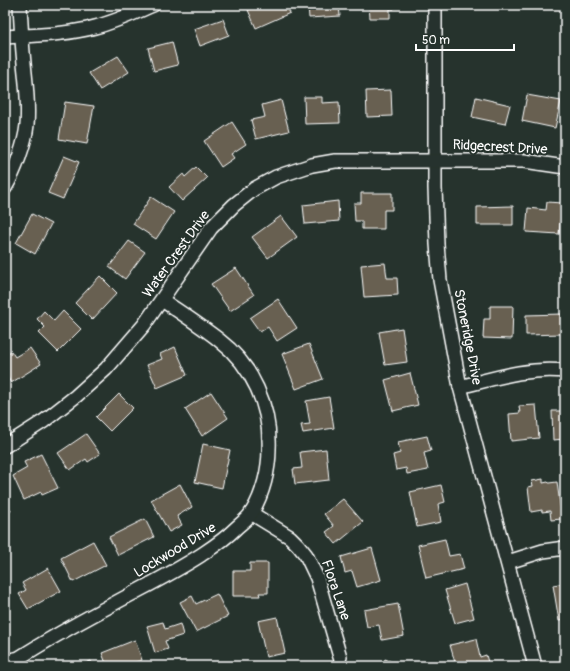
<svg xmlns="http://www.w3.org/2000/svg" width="570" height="671" font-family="Pangolin,sans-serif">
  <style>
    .building { fill: #686051; stroke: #fff }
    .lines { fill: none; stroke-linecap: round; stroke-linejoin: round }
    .street-casing { stroke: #fff; stroke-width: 16 }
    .street { stroke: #26332d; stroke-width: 13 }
    .labels { text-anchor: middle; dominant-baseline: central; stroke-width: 4; stroke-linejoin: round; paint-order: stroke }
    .street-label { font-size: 14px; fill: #fff; stroke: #26332d }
  </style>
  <rect width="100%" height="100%" fill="#26332d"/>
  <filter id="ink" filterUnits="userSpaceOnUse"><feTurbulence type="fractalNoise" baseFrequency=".025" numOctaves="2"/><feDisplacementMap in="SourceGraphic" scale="8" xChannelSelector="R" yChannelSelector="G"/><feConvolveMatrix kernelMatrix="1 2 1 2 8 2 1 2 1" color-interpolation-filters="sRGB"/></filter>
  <g filter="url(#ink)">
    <g class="building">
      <path d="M258,5H286L290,13L256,28L248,10Z"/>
      <path d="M308,5H339L340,16L309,18Z"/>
      <path d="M369,5H394V9H390V18H370Z"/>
      <path d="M223,19L229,35L200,46L194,29Z"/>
      <path d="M172,42L178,65L154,71L148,48Z"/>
      <path d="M118,56L129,72L100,90L89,73Z"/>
      <path d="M391,90L392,116L367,117L366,91Z"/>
      <path d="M527,95L561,101L555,128L522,121Z"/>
      <path d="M304,97H322V103L339,102L340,123L305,124Z"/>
      <path d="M476,97L510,105L505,124L472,117Z"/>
      <path d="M281,100L289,131L256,139L251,120L265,117L262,105Z"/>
      <path d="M65,102L94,106L87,144L59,139Z"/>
      <path d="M232,122L246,144L231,154L234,158L221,167L204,141Z"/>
      <path d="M64,156L79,162L63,199L48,193Z"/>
      <path d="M196,167L207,178L182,201L169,187L183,174L185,177Z"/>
      <path d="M361,193H392V210H384V229H362V221H355L354,203H361Z"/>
      <path d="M151,197L174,212L156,239L133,224Z"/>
      <path d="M338,201L339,221L305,224L303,205Z"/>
      <path d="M547,202L562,203L559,234L526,232L528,208L546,210Z"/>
      <path d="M513,206V225H477V207Z"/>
      <path d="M32,214L51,224L35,254L16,243Z"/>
      <path d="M281,216L297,237L268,258L252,237Z"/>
      <path d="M129,241L145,252L125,279L109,267Z"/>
      <path d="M385,263L387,278H397L398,295L364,297L361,265Z"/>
      <path d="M236,268L254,295L230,311L211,284Z"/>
      <path d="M100,276L117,293L92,320L75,303Z"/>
      <path d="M278,299L297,328L277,341L268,327L260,332L250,318Z"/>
      <path d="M490,306H513L512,339L483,338L484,319H490Z"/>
      <path d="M44,311L54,321L63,311L81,329L58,352L39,333L45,327L37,319Z"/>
      <path d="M562,314V334L526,335V315Z"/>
      <path d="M402,328L407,362L385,365L379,332Z"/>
      <path d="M309,344L323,379L296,389L282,354Z"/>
      <path d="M175,347L187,375L157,388L147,365L162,359L160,354Z"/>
      <path d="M30,348L41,364L11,383L5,373V355L11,351L15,357Z"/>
      <path d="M410,373L418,405L393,411L385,380Z"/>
      <path d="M211,392L228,418L202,436L185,409Z"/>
      <path d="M119,394L133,408L110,431L96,417Z"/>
      <path d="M329,397L334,428L303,433L301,425L310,424L306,401Z"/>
      <path d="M536,405L539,438L511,441L509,414L520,413L519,406Z"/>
      <path d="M552,411H565V439L553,440Z"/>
      <path d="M86,434L100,454L88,462L86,459L70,470L58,453Z"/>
      <path d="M427,436L431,451L424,453L428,470L407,474L406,468L396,470L393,455L400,453L398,442Z"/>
      <path d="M203,444L230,450L222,488L195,482Z"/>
      <path d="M326,449L329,480L295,484L293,469L302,468L300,452Z"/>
      <path d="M41,454L58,488L42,495L41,492L24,500L13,476L27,468L24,462Z"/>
      <path d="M543,479V483L548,482L549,483L557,482L562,519L551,520L550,511L542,512V510L531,512L528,487L533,486L532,481Z"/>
      <path d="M180,484L192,507L177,516L182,525L169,532L151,500Z"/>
      <path d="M441,485L445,502L438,504L441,522L417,527L410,492Z"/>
      <path d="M5,499L11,511L5,514Z"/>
      <path d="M343,499L363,522L336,544L326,532L334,526L324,514Z"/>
      <path d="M145,519L154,537L118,555L109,537Z"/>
      <path d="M445,539L449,556L460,554L464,569L426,578L418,545Z"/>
      <path d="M93,541L106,565L73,582L61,558Z"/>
      <path d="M372,548L381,580L357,587L352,571L345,573L341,557Z"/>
      <path d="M250,563H268V593H259L260,596H233V571H250Z"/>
      <path d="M48,568L61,591L28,609L19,594L26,590L22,583Z"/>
      <path d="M565,583V620L559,621L553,585Z"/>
      <path d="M465,584L474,618L455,623L445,590Z"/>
      <path d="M217,594L228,616L196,632L180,602L192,596L196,604Z"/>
      <path d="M398,604L404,636L382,640L379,625L367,627L364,610Z"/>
      <path d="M277,617L285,653L266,657L258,621Z"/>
      <path d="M163,622L165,629L180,624L183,635L165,641L168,649L155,653L147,626Z"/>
      <path d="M476,639L480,657L486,655L489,666H456L450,645Z"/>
      <path d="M135,640L142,660L127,666H107L102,653Z"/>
      <path d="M385,659L402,666H382Z"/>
      <path d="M91,661L93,666H77Z"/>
    </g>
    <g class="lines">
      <defs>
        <g id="street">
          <path d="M435,5V188L437,244L440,280L460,387L535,666"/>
          <path d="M5,37C35,35 66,35 95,27C115,22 134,13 153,5"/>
          <path d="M5,188C15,171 25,144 27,125C29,104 26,84 24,63C22,44 21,25 20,5"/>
          <path d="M460,387C495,378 529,367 565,371"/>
          <path d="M5,446L44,421L76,396L106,369L144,325L211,228L234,205L254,189L276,177L312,165L335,161H524L565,167"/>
          <path d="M251,513L290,537L298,545L306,555L317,578L340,657"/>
          <path d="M508,562L543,551L565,548"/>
          <path d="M5,661L19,658C47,640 76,624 106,608C138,590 170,575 201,555C213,547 224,540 235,529C240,524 248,519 252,512C263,494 269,470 269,449C271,407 252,365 219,340C201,326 181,313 162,300"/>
        </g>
      </defs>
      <use href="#street" class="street-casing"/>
      <use href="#street" class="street"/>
    </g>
  </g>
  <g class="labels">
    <g class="street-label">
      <text transform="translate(500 147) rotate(3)">Ridgecrest Drive</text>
      <text transform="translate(176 254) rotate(-54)">Water Crest Drive</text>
      <text transform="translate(468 337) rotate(79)">Stoneridge Drive</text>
      <text transform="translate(175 550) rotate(-31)">Lockwood Drive</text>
      <text transform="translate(336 590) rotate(71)">Flora Lane</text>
    </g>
  </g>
  <rect width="570" height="671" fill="none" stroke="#26332d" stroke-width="20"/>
  <rect x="10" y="10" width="550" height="651" fill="none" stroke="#fff" stroke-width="1.5" filter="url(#ink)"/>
  <path d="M416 44v6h98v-6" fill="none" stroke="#ffffff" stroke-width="2"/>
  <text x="422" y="44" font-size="12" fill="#ffffff" stroke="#26332d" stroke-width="3" paint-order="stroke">50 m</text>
</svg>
